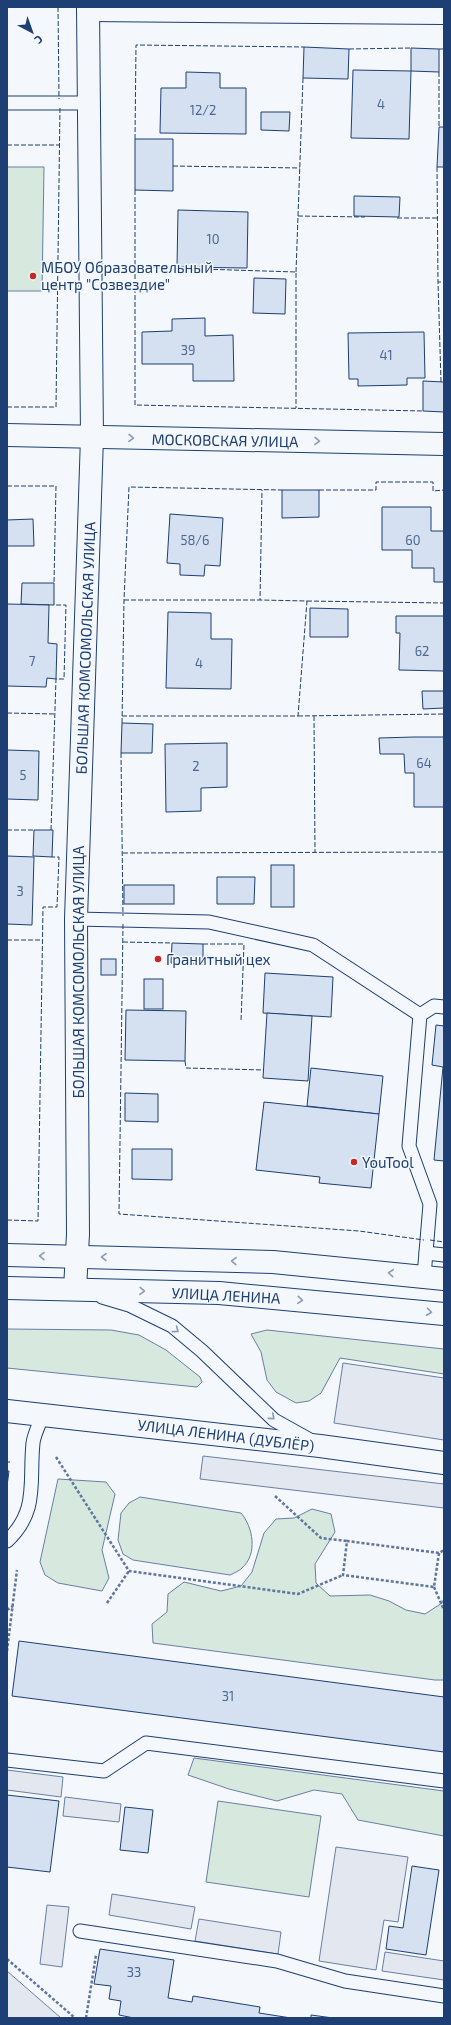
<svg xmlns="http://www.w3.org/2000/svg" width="451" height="2025" font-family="'Exo 2',sans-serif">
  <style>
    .green { fill: #d7e8df; stroke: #687fa3 }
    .parking { fill: #e3e8f0; stroke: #687fa3 }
    .building { fill: #d5e0f0; stroke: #1d3f73 }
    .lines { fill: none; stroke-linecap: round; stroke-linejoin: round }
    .lane-casing { stroke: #1d3f73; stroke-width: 15 }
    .street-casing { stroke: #1d3f73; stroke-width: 24 }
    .primary-casing { stroke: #1d3f73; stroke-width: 24 }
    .path { stroke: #5e769c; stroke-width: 2.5; stroke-dasharray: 3 2; stroke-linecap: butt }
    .lane { stroke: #f4f7fb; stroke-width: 13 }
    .street { stroke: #f4f7fb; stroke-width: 22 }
    .primary { stroke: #f4f7fb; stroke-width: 22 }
    .fence { stroke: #1d3f73; stroke-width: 1; stroke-dasharray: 5 2; stroke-linecap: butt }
    .oneway { stroke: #889bb7 }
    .poi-dot { fill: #c62828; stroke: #f4f7fb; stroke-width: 1.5 }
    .labels { text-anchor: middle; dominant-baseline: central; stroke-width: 3; stroke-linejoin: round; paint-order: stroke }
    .number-label { font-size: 13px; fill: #4b6792 }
    .poi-label { font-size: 15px; fill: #1d3f73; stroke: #f4f7fb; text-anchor: start }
    .street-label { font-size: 15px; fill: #1d3f73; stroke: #f4f7fb }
  </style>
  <rect width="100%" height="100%" fill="#f4f7fb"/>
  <g class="green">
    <path d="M7,167H44L42,291H7Z"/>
    <path d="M7,1329L111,1330L139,1335L166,1350L200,1377L202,1382L197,1387L7,1368Z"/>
    <path d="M267,1330L444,1349V1374L340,1358L321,1393L309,1401L296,1403L276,1392L267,1380L261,1352L251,1334Z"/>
    <path d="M58,1479L106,1482L115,1494L102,1550L109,1578L102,1591L58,1583L45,1575L40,1562Z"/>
    <path d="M140,1497L241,1513C253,1527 258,1554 242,1568C239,1571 234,1573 230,1575L133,1560L123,1554L118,1540L121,1513L129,1503Z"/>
    <path d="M312,1509L331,1514L335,1532L315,1564L316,1583L330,1596L370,1595L389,1601L406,1610L425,1614L442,1603L444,1598V1680H435L153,1643L152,1624L167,1612L168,1594L184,1582L221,1591L241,1586L252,1572L264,1533L276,1519L294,1518Z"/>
    <path d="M194,1758L444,1791V1836L358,1820L342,1794L314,1790L277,1801L229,1789L188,1775Z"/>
    <path d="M218,1801L321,1816L309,1897L206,1882Z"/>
  </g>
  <g class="parking">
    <path d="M343,1363L444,1378V1440L334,1423Z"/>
    <path d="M203,1456L444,1484V1508L200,1479Z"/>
    <path d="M7,1770L63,1777L61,1797L7,1790Z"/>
    <path d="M65,1797L121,1804L119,1822L63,1816Z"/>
    <path d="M336,1847L408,1857L398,1922L384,1920L376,1970L319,1961Z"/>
    <path d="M112,1894L195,1907L191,1929L109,1915Z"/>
    <path d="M47,1905L69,1907L62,1967L40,1964Z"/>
    <path d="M199,1919L281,1932L278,1954L195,1941Z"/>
    <path d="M385,1952L444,1961V1980L382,1971Z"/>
    <path d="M7,1971L61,2018H7Z"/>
  </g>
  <g class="building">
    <path d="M304,47L349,49L348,79L303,78Z"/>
    <path d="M411,48L439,49V72L411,71Z"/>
    <path d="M353,70L411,71L409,139L351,138Z"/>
    <path d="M186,72L220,73V88H246V134L160,133L161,88H186Z"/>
    <path d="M261,112H290L289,131L261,130Z"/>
    <path d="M439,127H444V167H437Z"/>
    <path d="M135,139H173V191L135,190Z"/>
    <path d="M354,196L400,197L399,217L354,216Z"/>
    <path d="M178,210L248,212L247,268L177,267Z"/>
    <path d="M254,278L286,279L285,314L253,313Z"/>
    <path d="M205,318V336L233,335L234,381H193V364H142V332L172,331V319Z"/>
    <path d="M424,332L425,378H407V385L358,386V379H349L348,333Z"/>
    <path d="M423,381L444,382V412L423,411Z"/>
    <path d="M282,490H319V517L282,518Z"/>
    <path d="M382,507H431V531H444V582H434V568H412V550H382Z"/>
    <path d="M170,514L223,518L220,566L205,565L204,576L180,575V564L167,563Z"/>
    <path d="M33,519L34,546H7V520Z"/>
    <path d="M22,583H54V605L21,604Z"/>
    <path d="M7,604L49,605L48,643L57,644L56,679L47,678L46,687L7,686Z"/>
    <path d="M310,608L348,609V637H310Z"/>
    <path d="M168,612L211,613V639H232L231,689L166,688Z"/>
    <path d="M396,616H444V671L399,670L400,633H396Z"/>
    <path d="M422,691H444V708L423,709Z"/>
    <path d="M122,723L153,724L152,753H121Z"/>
    <path d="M414,737H444V807H414V773H405L404,754H380L379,738Z"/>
    <path d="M227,743V787L201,788V811L166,812L165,744Z"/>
    <path d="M7,750L39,751L38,800L7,799Z"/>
    <path d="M34,830H53L52,857L33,856Z"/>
    <path d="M7,856L34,857L32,925L7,924Z"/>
    <rect x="271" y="865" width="23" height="42"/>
    <path d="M217,877H255L254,904H217Z"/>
    <rect x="124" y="885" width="50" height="19"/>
    <path d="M172,943L203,944V964L171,963Z"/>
    <rect x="101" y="959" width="15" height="16"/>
    <path d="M265,973L333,977L331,1017L263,1013Z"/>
    <rect x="144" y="979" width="19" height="30"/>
    <path d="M126,1010L186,1011L185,1061L125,1060Z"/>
    <path d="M267,1013L312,1016L308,1081L263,1078Z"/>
    <path d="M436,1025L444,1026V1161L434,1160L443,1067L432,1065Z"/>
    <path d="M311,1068L383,1076L379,1114L307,1106Z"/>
    <path d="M125,1093L158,1094V1122L125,1121Z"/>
    <path d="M264,1102L379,1114L371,1188L319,1183L320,1177L256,1170Z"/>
    <path d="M132,1149H172V1180L132,1179Z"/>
    <path d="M7,1471H9L7,1486Z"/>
    <path d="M19,1641L444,1697V1752L12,1696Z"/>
    <path d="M7,1795L59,1801L50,1872L7,1867Z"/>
    <path d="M125,1807L153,1810L148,1853L120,1850Z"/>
    <path d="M412,1866L439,1870L426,1955L386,1949L389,1926L403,1928Z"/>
    <path d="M100,1949L174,1960L168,1998L192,2002L193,1996L260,2007L259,2013L291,2018H134L119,2015L121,2001L109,1999L111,1986L94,1984Z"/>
    <path d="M311,2015L333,2018H311Z"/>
  </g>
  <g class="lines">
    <defs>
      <g id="lane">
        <path d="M7,103H89"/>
        <path d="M76,919L209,922L313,945L420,1015"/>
        <path d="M426,1253L444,1255"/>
        <path d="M424,1276L430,1204L409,1146L420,1015L434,1006L444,1007"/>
        <path d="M102,1297L129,1305L172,1326L202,1351L274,1420L310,1440"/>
        <path d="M7,1541C39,1511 29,1482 33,1443C34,1434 40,1423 43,1414"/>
        <path d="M7,1760L104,1771L146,1743L444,1781"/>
        <path d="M80,1931L277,1961L345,1981L444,1996"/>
      </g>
      <g id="street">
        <path d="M88,10L444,13"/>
        <path d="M7,435L444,444"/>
        <path d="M75,1289L78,1234L76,919L92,437L88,7"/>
        <path d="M7,1411L320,1446L444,1463"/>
      </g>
      <g id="primary">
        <path d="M7,1255L273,1262L444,1279"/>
        <path d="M7,1288L219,1293L444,1314"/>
      </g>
    </defs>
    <use href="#lane" class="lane-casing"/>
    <use href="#street" class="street-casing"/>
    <use href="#primary" class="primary-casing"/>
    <g class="path">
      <path d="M56,1457L129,1571L298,1594L343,1575"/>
      <path d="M275,1496L321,1538L347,1541"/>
      <path d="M439,1553L434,1587L343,1575L347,1541L439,1553L444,1550"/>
      <path d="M434,1587L444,1610"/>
      <path d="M107,1603L129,1571"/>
      <path d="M7,1610L13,1606"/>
      <path d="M7,1651L17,1570"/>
      <path d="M7,1959L75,2018"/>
      <path d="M86,2018L96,1955"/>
    </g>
    <use href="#lane" class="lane"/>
    <use href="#street" class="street"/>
    <use href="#primary" class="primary"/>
    <g class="fence">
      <path d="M58,7L59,99"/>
      <path d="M349,49L411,48"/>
      <path d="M439,49H444"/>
      <path d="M439,72V127"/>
      <path d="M135,139L136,45L304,47"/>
      <path d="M7,145H60"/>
      <path d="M173,166L300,168"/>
      <path d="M437,167L438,282"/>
      <path d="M135,190V405L423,411"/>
      <path d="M298,216L303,78"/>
      <path d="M397,218H437"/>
      <path d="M136,267L296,272V408"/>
      <path d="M296,272L298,216L365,217"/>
      <path d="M441,382L438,282H444"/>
      <path d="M7,407H56L60,107"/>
      <path d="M7,486H56L54,583"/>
      <path d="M319,490H376V482H433V491L444,490"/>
      <path d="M124,600H260L262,490"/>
      <path d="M307,601L444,603"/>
      <path d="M7,713L55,714"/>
      <path d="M122,716H298L307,601L260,600"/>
      <path d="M298,716L444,714"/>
      <path d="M314,716L315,852"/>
      <path d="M122,723L124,600L129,487L282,490"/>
      <path d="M121,753L123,916"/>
      <path d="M7,830H34"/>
      <path d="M51,830L56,679H64L66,605H54"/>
      <path d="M123,853L444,852"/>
      <path d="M123,924L119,1214L359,1231L424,1240"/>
      <path d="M7,940H42"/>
      <path d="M123,942L172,943"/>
      <path d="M203,944H244L241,1021"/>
      <path d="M185,1061L186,1068L264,1070"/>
      <path d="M7,1220L38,1221L43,907H57L59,857H52"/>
      <path d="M430,1240L444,1242"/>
      <path d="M7,1462H10"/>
    </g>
  </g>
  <defs><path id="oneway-chevron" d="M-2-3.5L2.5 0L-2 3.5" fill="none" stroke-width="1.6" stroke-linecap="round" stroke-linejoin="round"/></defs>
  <g class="oneway">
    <use href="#oneway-chevron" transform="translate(131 438) rotate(1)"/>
    <use href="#oneway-chevron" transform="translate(317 441) rotate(1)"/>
    <use href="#oneway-chevron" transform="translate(42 1256) rotate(-179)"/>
    <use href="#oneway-chevron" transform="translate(104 1257) rotate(-179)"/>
    <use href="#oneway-chevron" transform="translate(234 1261) rotate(-178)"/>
    <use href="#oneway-chevron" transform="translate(391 1273) rotate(-175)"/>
    <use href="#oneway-chevron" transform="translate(142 1291) rotate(2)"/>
    <use href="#oneway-chevron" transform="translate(300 1300) rotate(5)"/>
    <use href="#oneway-chevron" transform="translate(429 1312) rotate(7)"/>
    <use href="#oneway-chevron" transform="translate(176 1330) rotate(37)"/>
    <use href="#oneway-chevron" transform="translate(272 1417) rotate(40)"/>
  </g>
  <g class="poi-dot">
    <circle cx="33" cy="276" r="4"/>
    <circle cx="158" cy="959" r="4"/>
    <circle cx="354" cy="1162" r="4"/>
  </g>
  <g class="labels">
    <g class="number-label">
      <text x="381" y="104">4</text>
      <text x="203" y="110">12/2</text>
      <text x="213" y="239">10</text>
      <text x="188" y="350">39</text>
      <text x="386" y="355">41</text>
      <text x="195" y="540">58/6</text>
      <text x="413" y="540">60</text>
      <text x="422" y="651">62</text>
      <text x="32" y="661">7</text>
      <text x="199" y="663">4</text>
      <text x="424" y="763">64</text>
      <text x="196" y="766">2</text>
      <text x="23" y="775">5</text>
      <text x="20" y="891">3</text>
      <text x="228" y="1696">31</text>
      <text x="134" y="1972">33</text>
    </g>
    <g class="poi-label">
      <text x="41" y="267">МБОУ Образовательный<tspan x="41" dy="17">центр "Созвездие"</tspan></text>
      <text x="166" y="959">Гранитный цех</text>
      <text x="362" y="1162">YouTool</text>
    </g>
    <g class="street-label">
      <text transform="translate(225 440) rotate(1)">МОСКОВСКАЯ УЛИЦА</text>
      <text transform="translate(85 648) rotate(-88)">БОЛЬШАЯ КОМСОМОЛЬСКАЯ УЛИЦА</text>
      <text transform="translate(78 972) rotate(-90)">БОЛЬШАЯ КОМСОМОЛЬСКАЯ УЛИЦА</text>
      <text transform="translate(226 1295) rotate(3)">УЛИЦА ЛЕНИНА</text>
      <text transform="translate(226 1435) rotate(7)">УЛИЦА ЛЕНИНА (ДУБЛЁР)</text>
    </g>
  </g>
  <rect width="451" height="2025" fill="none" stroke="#1d3f73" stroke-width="16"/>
  <g transform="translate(32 32) rotate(139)" stroke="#f4f7fb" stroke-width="3" paint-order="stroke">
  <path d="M0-3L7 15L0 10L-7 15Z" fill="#1d3f73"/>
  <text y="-6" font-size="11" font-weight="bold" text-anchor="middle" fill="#1d3f73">С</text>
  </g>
</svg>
